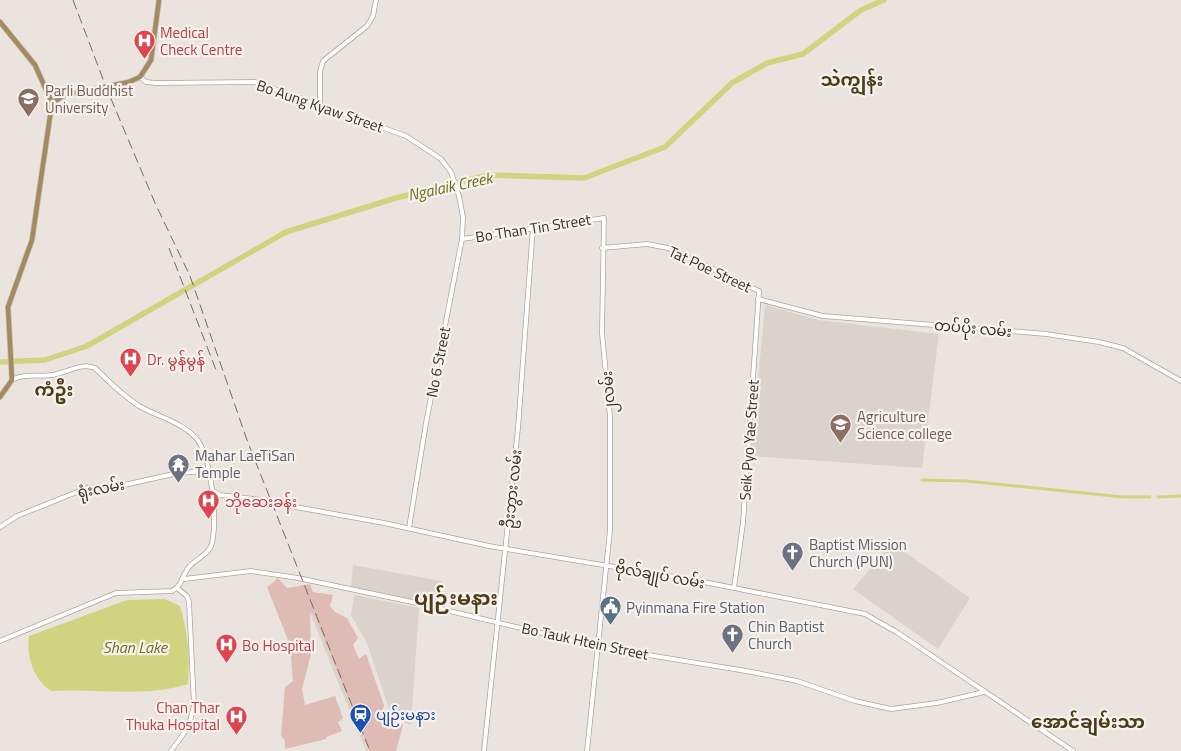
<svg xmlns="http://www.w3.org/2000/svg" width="1181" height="751" font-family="'Titillium Web','Noto Sans Myanmar',sans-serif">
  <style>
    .built { fill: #dbd2cc }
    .green { fill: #debbb5 }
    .water { fill: #d0d481 }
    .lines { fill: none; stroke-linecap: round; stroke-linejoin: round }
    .canal { stroke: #d0d481; stroke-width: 3 }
    .river { stroke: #d0d481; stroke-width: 5.5 }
    .secondary-casing { stroke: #b1a496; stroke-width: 5.5 }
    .primary-casing { stroke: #c4c1bc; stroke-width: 6 }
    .secondary { stroke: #fff; stroke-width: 4 }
    .primary { stroke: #a38b5f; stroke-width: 4.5 }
    .rail { stroke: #776c58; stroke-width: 1; stroke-dasharray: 10 5; stroke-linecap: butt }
    .labels { text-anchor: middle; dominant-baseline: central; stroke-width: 4.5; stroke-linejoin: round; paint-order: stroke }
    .health-label { font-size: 15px; fill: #be3a42; stroke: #f7f2ee; text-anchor: start }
    .education-label { font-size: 15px; fill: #785e54; stroke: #f7f2ee; text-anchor: start }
    .street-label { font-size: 15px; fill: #3b301e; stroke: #f7f2ee }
    .worship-label { font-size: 15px; fill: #5b616d; stroke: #f7f2ee; text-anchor: start }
    .service-label { font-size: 15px; fill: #4e5e75; stroke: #f7f2ee; text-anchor: start }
    .transit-label { font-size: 15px; fill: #164399; stroke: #f7f2ee; text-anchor: start }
    .water-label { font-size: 16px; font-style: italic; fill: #6a7015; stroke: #f7f2ee }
    .quarter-label { font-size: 18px; font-weight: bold; fill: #4e3c19; stroke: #f7f2ee }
    .district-label { font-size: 20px; font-weight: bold; fill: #4e3c19; stroke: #f7f2ee }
  </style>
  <rect width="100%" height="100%" fill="#ebe4de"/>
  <g class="built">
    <path d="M765,305L818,320L939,334L922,468L751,456Z"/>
    <path d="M892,543L970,598L938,649L853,589Z"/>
    <path d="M353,565L442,581L437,608L351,587Z"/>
    <path d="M354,595L419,608L411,725L392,718L367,643L351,615Z"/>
    <path d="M314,611L386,751H366L310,613Z"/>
  </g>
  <path class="green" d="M278,578L287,588L310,584L313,592L333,595L330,606L335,612L347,618L358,638L353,645L359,659L366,654L384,705L382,714L384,718H392L403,725L396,751H370L314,614L310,612L311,654L302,689L305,705L335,696L343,718L338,722L342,731L326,737V739L285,749V741L281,735L285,687L293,681L290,645L267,587Z"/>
  <path class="water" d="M165,599L180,606C188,633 190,656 188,684C144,698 97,688 51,691C34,680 26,656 29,636L127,600Z"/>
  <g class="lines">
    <g class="canal">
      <path d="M922,480L966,481L1123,497H1150"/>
      <path d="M1158,497L1181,496"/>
    </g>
    <path class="river" d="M0,362L45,360L87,346L286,232L396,198L488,175L584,178L665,147L732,83L767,63L803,54L861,10L884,0"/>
    <defs>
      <g id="secondary">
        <path d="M140,77L146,82L156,83L255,82L406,136L441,159L451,172L459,196L463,217L462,239L426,423L409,528"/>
        <path d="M320,105V72L323,61L367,26L373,16L376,0"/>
        <path d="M462,239L604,218L602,333L610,417V530L587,751"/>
        <path d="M602,248L647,244L668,248L759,291L743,523L734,588"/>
        <path d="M758,299L823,316L1046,334L1099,342L1123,348L1181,381"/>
        <path d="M212,490L220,495L272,501L279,504L384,523L489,546L699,581L865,614L898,633L1073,751"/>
        <path d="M0,527L17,516L87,488L124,485L178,473L208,471"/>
        <path d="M184,579L251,571L298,578L412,602L600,647L752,672L797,681L855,701L891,709L937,703L984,692"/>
        <path d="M0,641L116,593L172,591C183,585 182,575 189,567C195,559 207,556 211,546C219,524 211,455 196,438C180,421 158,417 139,406C124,396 108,381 95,368C81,362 67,373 52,375C39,377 25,373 12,380"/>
        <path d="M171,751L189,726L194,705L189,602L187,596L177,588"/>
        <path d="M484,751L518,428L533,227"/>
      </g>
      <g id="primary">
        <path d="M0,22L35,65L52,103"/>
        <path d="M0,397L12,380L8,307L32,240L52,103L65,95L129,82L140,77L151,60L159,0"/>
      </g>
    </defs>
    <use href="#secondary" class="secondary-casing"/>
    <use href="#primary" class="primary-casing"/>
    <use href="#secondary" class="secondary"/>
    <use href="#primary" class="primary"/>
    <g class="rail">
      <path d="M73,0L106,87L155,203L190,276L247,440L370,751"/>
      <path d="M169,248L216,370"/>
    </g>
  </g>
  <defs>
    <symbol id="hospital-pin" viewBox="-11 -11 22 30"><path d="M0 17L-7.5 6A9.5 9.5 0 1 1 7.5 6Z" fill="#e0444e" stroke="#f7f2ee"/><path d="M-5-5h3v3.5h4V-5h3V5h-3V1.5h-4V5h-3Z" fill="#fff"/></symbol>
    <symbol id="university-pin" viewBox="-11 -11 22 30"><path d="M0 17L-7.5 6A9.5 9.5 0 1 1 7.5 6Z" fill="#8d6e63" stroke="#f7f2ee"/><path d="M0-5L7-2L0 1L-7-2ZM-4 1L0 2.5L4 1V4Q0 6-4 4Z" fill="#fff"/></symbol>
    <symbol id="temple-pin" viewBox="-11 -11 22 30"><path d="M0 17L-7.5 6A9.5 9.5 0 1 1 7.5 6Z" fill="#6b7280" stroke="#f7f2ee"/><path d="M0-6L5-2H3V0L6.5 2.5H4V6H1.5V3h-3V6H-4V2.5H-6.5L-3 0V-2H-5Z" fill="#fff"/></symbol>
    <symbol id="church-pin" viewBox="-11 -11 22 30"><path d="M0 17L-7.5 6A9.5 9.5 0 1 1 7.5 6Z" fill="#6b7280" stroke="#f7f2ee"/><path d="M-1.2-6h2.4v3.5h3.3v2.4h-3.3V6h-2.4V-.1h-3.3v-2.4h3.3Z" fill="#fff"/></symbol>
    <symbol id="civic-pin" viewBox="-11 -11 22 30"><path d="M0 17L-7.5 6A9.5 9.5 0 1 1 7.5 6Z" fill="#5c6f8a" stroke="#f7f2ee"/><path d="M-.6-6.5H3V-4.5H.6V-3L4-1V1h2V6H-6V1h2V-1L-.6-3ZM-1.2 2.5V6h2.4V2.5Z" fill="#fff"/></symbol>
    <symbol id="station-pin" viewBox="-11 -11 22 30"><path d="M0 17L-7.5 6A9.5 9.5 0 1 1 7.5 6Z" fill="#1a4fb4" stroke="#f7f2ee"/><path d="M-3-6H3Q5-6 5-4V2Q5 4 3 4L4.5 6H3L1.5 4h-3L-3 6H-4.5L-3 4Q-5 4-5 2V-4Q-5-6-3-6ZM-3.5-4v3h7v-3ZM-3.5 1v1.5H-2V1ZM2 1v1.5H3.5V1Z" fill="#fff"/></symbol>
  </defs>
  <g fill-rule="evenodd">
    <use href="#hospital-pin" x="132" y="28" width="25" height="34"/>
    <use href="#university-pin" x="16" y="86" width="25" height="34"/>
    <use href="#hospital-pin" x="118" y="346" width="25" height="34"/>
    <use href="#university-pin" x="828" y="412" width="25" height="34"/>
    <use href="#temple-pin" x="166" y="452" width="25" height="34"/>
    <use href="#hospital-pin" x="196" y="488" width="25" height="34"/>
    <use href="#church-pin" x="780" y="540" width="25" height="34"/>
    <use href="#civic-pin" x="598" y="594" width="25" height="34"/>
    <use href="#church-pin" x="720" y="622" width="25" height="34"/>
    <use href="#hospital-pin" x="214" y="632" width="25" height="34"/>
    <use href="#station-pin" x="348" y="702" width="25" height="34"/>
    <use href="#hospital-pin" x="224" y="704" width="25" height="34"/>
  </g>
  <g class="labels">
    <g class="health-label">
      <text x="160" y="32">Medical<tspan x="160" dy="17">Check Centre</tspan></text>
      <text x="147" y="359">Dr. မွန်မွန်</text>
      <text x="225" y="501">ဘိုဆေးခန်း</text>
      <text x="242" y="645">Bo Hospital</text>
      <text x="220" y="707" text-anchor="end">Chan Thar<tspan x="220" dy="17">Thuka Hospital</tspan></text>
    </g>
    <g class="education-label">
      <text x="45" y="90">Parli Buddhist<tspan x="45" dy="17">University</tspan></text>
      <text x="857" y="416">Agriculture<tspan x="857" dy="17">Science college</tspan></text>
    </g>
    <g class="street-label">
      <text transform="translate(320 106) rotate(19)">Bo Aung Kyaw Street</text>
      <text transform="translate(533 228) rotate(-9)">Bo Than Tin Street</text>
      <text transform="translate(710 269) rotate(25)">Tat Poe Street</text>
      <text transform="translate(973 328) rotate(5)">တပ်ပိုး လမ်း</text>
      <text transform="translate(438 362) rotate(-79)">No 6 Street</text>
      <text transform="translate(608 392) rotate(-94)">၂လမ်း</text>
      <text transform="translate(749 440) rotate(-86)">Seik Pyo Yae Street</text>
      <text transform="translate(101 488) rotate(-10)">ရုံးလမ်း</text>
      <text transform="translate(512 489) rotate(-84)">ဦးဘွား လမ်း</text>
      <text transform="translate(660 575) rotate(10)">ဗိုလ်ချုပ် လမ်း</text>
      <text transform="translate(585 641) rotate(12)">Bo Tauk Htein Street</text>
    </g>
    <g class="worship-label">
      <text x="195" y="455">Mahar LaeTiSan<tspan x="195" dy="17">Temple</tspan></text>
      <text x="809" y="544">Baptist Mission<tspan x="809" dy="17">Church (PUN)</tspan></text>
      <text x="748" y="626">Chin Baptist<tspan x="748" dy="17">Church</tspan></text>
    </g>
    <g class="service-label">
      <text x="626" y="607">Pyinmana Fire Station</text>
    </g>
    <g class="transit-label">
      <text x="376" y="714">ပျဉ်းမနား</text>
    </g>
    <g class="water-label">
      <text transform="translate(450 186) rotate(-12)">Ngalaik Creek</text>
      <text x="135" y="647">Shan Lake</text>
    </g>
    <g class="quarter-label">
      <text x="852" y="79">သဲကျွန်း</text>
      <text x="54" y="389">ကံဦး</text>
      <text x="1088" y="721">အောင်ချမ်းသာ</text>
    </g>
    <g class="district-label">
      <text x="456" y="597">ပျဉ်းမနား</text>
    </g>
  </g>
</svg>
